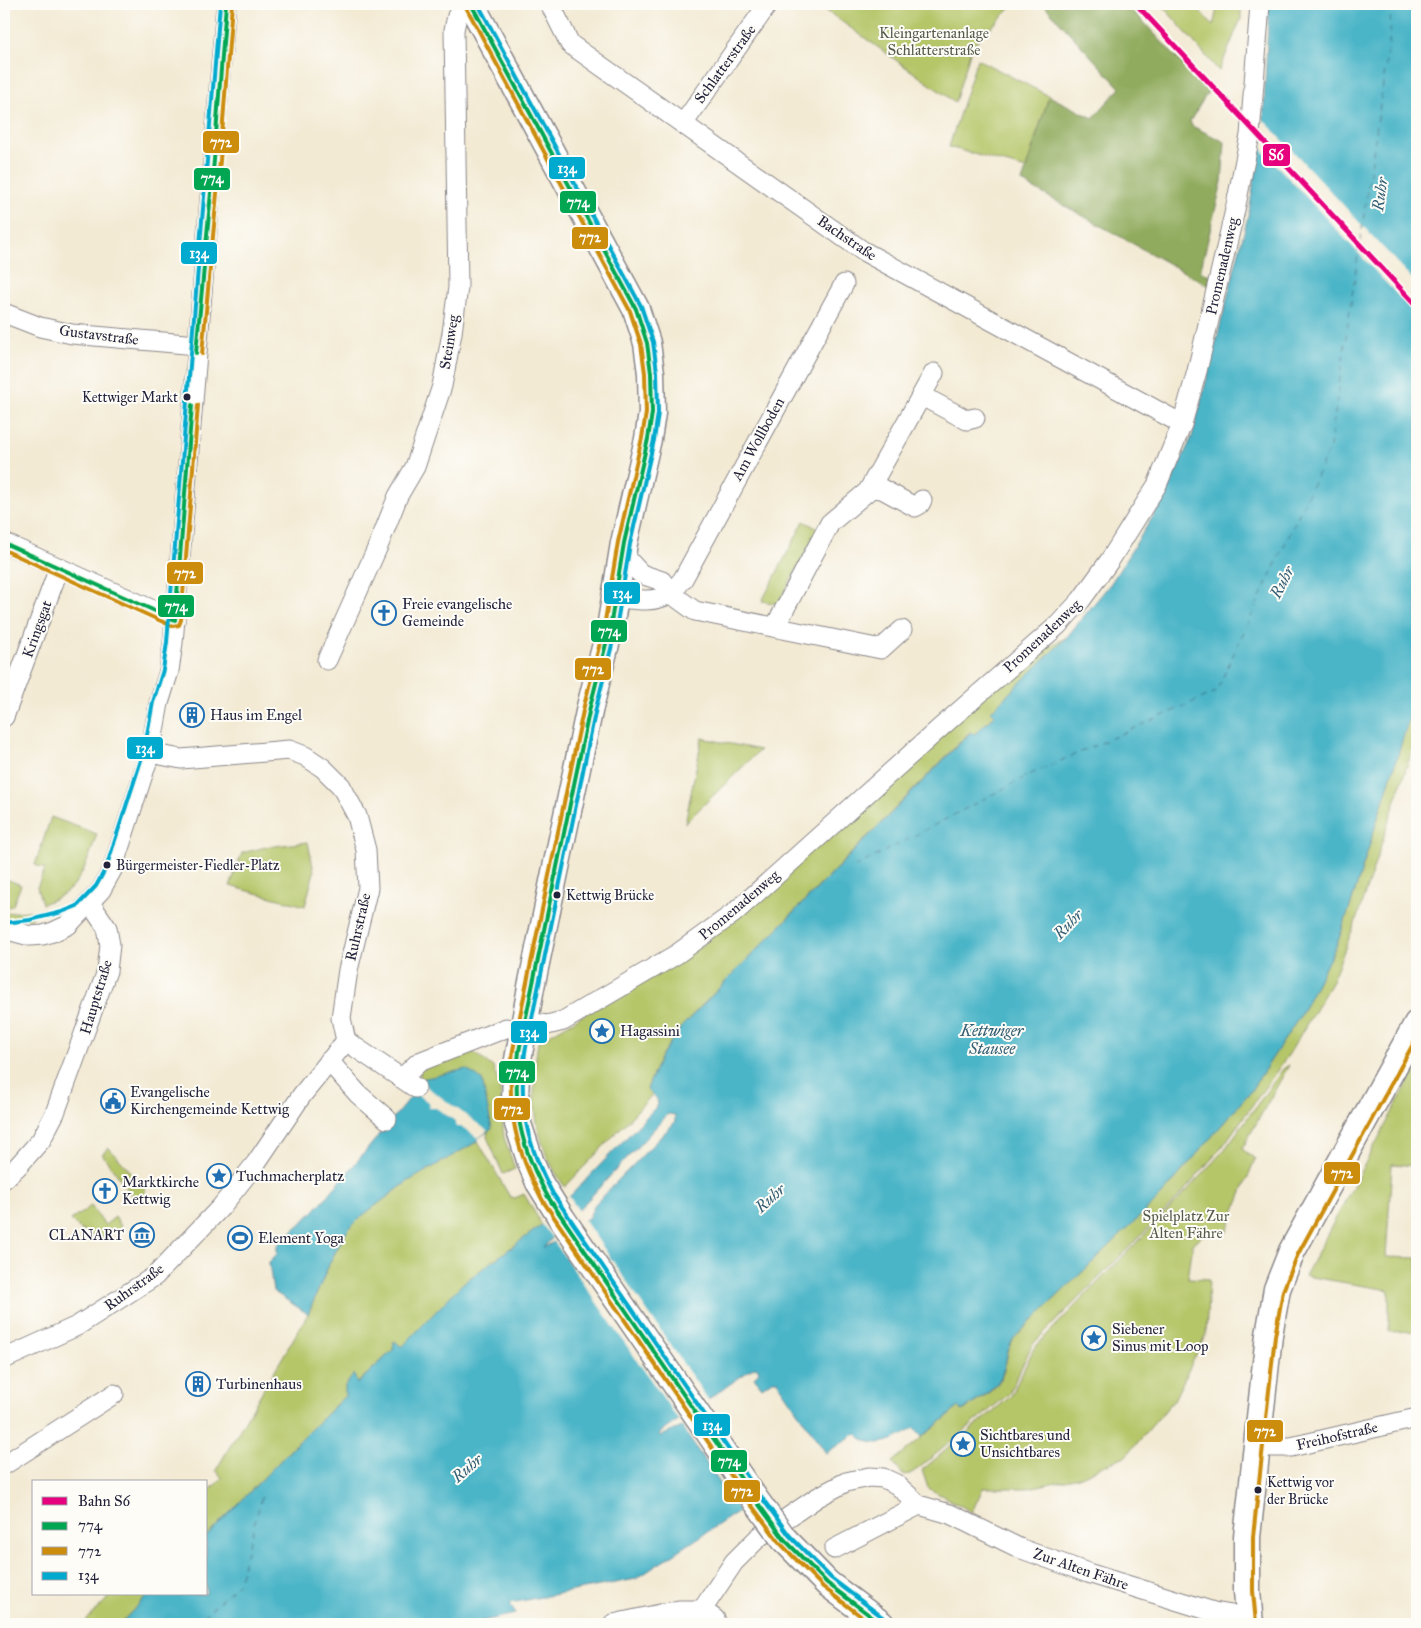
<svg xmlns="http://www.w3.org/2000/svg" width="1421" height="1628" font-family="'IM FELL Great Primer',serif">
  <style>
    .green { fill: #b5c669; stroke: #6c7452 }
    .forest { fill: #90ab5d; stroke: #59664c }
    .water { fill: #4bb5c8; stroke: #366c82; fill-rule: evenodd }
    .pier { fill: #f3ead4 }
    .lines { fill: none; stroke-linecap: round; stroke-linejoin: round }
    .ferry { stroke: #325d73; stroke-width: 1; stroke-dasharray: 6 5; stroke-linecap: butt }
    .street-casing { stroke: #8a8688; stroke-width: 21 }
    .secondary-casing { stroke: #8a8688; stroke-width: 29 }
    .street { stroke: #fff; stroke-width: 19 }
    .secondary { stroke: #fff; stroke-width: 26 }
    .secondary-bridge-casing { stroke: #8a8688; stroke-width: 29; stroke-linecap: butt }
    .secondary-bridge { stroke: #fff; stroke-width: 26 }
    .bus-1-casing { stroke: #fdfcf7; stroke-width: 8 }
    .bus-2-casing { stroke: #fdfcf7; stroke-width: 8 }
    .bus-3-casing { stroke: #fdfcf7; stroke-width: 8 }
    .bus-1 { stroke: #00a651; stroke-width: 4 }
    .bus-2 { stroke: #cc8c0c; stroke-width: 4 }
    .bus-3 { stroke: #00a9ce; stroke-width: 4 }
    .rail-1-casing { stroke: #fdfcf7; stroke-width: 9 }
    .rail-1 { stroke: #e6007e; stroke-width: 5 }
    .bus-dot { fill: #22223b; stroke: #fdfcf7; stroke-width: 2 }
    .labels { text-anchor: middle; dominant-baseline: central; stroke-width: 4; stroke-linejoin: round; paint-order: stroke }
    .bus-label { font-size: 14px; fill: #22223b; stroke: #fdfcf7; text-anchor: start }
    .park-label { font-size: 15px; fill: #555b4b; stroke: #fdfcf7 }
    .street-label { font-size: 15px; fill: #22223b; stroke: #fdfcf7 }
    .poi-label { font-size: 15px; fill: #22223b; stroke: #fdfcf7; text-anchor: start }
    .water-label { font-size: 16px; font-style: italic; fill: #325d73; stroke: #fdfcf7 }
    .line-badge { stroke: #fdfcf7; stroke-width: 2 }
    .badge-label { font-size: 14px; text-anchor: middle; font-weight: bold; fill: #fff }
  </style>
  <rect width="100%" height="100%" fill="#fdfcf7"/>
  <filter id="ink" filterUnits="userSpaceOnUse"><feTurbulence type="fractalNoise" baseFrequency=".02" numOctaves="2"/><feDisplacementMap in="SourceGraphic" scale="10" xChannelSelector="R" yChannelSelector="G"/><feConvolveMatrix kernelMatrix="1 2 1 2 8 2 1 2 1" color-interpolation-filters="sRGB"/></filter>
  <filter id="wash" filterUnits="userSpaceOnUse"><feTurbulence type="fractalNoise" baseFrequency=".0096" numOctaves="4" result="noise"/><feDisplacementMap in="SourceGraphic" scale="20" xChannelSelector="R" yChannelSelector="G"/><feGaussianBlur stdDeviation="1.12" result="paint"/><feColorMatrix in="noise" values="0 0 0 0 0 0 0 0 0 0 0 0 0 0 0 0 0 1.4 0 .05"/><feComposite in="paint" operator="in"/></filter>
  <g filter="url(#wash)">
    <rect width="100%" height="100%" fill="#f3ead4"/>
    <g class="green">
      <path d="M817,4H1015L972,46L955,102Z"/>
      <path d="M1161,4H1194L1213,26L1218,4H1241V19L1219,71Z"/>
      <path d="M977,59L1049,96L1026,169L949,147Z"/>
      <path d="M804,521L818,529L778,604L762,601Z"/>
      <path d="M1067,637L991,711L995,715L976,733L973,734L970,732L682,1026L661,1056L647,1089L653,1094L565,1187C532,1142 530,1095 538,1042L703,944L1025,659Z"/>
      <path d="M1417,693V736L1356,921L1331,983L1289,1054L1223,1146L1177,1199L1032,1345L1009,1394L919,1468L910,1474L903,1475L892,1462L959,1407L963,1411C975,1402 993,1393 1000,1380C1008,1366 1005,1352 1014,1338L1160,1197L1250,1092L1300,1016L1337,944L1351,904Z"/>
      <path d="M702,738L760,750L685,823Z"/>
      <path d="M51,817L97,834C91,851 85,873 72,887C65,895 52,900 42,904L37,887L45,869L35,865Z"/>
      <path d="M308,842L314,872L305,906L230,886L242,853L266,847Z"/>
      <path d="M4,878L21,885L13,905L9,907L4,906Z"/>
      <path d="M30,911L33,918L4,921V913Z"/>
      <path d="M467,1048L493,1067L500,1088L504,1137L515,1169L503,1174L487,1137L488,1131L492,1128L420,1082V1067Z"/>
      <path d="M1289,1065L1242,1149L1255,1159L1226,1233L1204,1234L1193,1244L1188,1278L1209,1279L1206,1334L1174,1400L1127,1455L1079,1477L1029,1488H983L972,1512L928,1488L922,1470L1011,1396L1034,1348L1179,1199L1225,1149L1283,1069Z"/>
      <path d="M1417,1066V1166L1392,1164L1386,1257L1417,1258V1331L1389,1332V1290L1305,1276Z"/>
      <path d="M478,1141L510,1197L515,1198L524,1194L542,1225L462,1284L402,1348L394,1342L393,1350L356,1384L354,1375L345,1396L308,1432L206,1537V1494L222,1478L216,1470L308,1314L331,1260L347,1231L363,1215L407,1182Z"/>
      <path d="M109,1148L145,1187V1193L137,1202L102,1154Z"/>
      <path d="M91,1206L105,1225L115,1217L121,1226L116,1231L96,1239L81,1230L71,1220Z"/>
      <path d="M112,1594H149L120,1624H83Z"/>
    </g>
    <path class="forest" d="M1043,4H1127L1208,92L1190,121L1192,126L1225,142L1222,182L1200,272L1211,275L1209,286L1022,182L1049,96L1093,118L1120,88Z"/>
    <g class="water">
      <path d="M1269,4H1417V693L1351,904L1337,944L1300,1016L1250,1092L1160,1197L1014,1338C1007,1349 1007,1359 1003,1371C998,1390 977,1400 962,1411L959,1407L922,1437L914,1428C897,1440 872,1452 856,1433L826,1453L779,1385L778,1380H772L762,1387L754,1377L759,1372L757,1367L753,1368L661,1432L659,1435L661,1436L682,1427L739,1511L636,1579L510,1603L515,1614L469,1624H120L149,1594H206V1537L308,1432L345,1396V1386L354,1374L357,1384L393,1350L394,1341L402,1347L462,1284L542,1225L658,1105L657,1099L647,1089L661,1056L682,1026L971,732L973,734L976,733L995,715L991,711L1067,637L1111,583L1162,502L1192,437L1249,212L1263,124ZM668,1114L675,1115V1122L595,1204L589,1217L556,1241L543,1248Z"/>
      <path d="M466,1069L482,1080L492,1129L478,1138V1141L407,1182L363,1215L347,1231L331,1260L308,1314L273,1291L269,1262L277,1254V1245L311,1214L339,1183L410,1098L422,1079Z"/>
    </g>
    <g class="pier">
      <path d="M1261,117L1417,284V316L1257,144Z"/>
      <path d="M420,1082L488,1131L478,1138L462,1127H457L455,1121L436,1108H429L428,1102L414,1092Z"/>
      <path d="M568,1195L579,1211L553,1239L541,1223Z"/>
      <path d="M583,1218L709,1401L680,1422L553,1240Z"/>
      <path d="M681,1425L684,1426L742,1509L741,1512Z"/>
    </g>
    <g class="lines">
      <g class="ferry">
        <path d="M855,867L1033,773L1216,692L1330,447L1390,36L1391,4"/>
        <path d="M195,1624L238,1584L262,1496"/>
      </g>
    </g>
  </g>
  <g filter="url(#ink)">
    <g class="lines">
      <defs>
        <g id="street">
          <path d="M550,4L570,44L863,251L1182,424"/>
          <path d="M683,124L768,4"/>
          <path d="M4,313L40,327L72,334L197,345"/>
          <path d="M922,396L967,420L975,418"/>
          <path d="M870,488L882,489L915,507L920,504L922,500"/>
          <path d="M4,543L175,620"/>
          <path d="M624,544L628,560L641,574L662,581L670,593L695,611L881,649L902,630"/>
          <path d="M615,597C632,599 653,604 669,594C674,590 679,584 683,579L844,284"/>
          <path d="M775,627L830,523L868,491L934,373"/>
          <path d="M327,660L379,544L398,496L415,467L442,386L452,333L458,287L454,30L457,16L464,4"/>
          <path d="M4,717L59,568"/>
          <path d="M150,753L181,759L289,750L305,756L323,768L341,786L357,816L366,850L368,888L348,970L341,1018L346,1041"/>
          <path d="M4,929L30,936L43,935L53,932L68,925L101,890L112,870L150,753L159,703L169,671L173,643L226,4"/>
          <path d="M525,1021L547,1025L563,1021L677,954L734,913L940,728L1058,625L1081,600L1110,560L1157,485L1182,424L1197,371L1235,210L1250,135L1260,4"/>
          <path d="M346,1041L416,1088"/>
          <path d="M329,1061L358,1094L387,1119"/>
          <path d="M402,1078L419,1062L506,1028"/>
          <path d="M4,1179L18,1166L41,1140L55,1113L107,971L110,945L107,928L90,903"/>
          <path d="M4,1359L77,1326L155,1276L221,1207L256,1163L302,1095L346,1041"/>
          <path d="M1256,1445L1271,1447H1291L1417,1418"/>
          <path d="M4,1465L114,1394"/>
          <path d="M834,1549L919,1505"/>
          <path d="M702,1610L734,1562L759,1537L818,1497L846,1482L869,1477L883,1478L896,1484L919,1505L950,1514L1019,1548L1088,1573L1214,1612L1232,1615H1248"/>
          <path d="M702,1610L715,1619L717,1624"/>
          <path d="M613,1624L679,1610H702"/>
        </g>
        <g id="secondary">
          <path d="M471,4L636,309L647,343L651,373L652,413L648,439L624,543L610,628L590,707L562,839L531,987L516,1071L515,1103L518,1124L531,1163L539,1182"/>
          <path d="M784,1539L827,1583L881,1624"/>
          <path d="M1250,1624L1247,1591V1537L1269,1335L1277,1289L1292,1251L1417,1024"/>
        </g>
      </defs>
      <use href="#street" class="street-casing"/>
      <use href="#secondary" class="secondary-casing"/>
      <use href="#street" class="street"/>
      <use href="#secondary" class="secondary"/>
      <defs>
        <path id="secondary-bridge" d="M539,1182L562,1219L757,1502L784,1539"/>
      </defs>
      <use href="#secondary-bridge" class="secondary-bridge-casing"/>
      <use href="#secondary-bridge" class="secondary-bridge"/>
      <defs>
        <g id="bus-1">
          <path d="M471,4L636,309L647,343L651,373L652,413L648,439L624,543L610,628L590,707L519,1051C512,1109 520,1146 548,1197L757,1502L784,1539L827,1583L881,1624"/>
          <path d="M196,353L214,160L226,4"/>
          <path d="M4,543L175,620L192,405"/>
        </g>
        <g id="bus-2">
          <path d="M466,7L630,311L641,344L645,373L646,413L642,438L618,542L604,627L584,706L513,1050C506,1107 515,1150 543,1201L752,1506L780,1543L823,1587L871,1624"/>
          <path d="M202,354L220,161L232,4"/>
          <path d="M4,550L172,626L179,625L181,620L198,405"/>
          <path d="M1256,1623L1253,1591V1537L1275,1336L1283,1291L1298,1254L1417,1037"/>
        </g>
        <g id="bus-3">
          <path d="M478,4L641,306L653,342L657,372L658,413L654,440L630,544L616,629L596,708L525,1052C518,1107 527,1145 553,1194L762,1498L789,1535L831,1578L885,1619"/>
          <path d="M4,923L30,920L62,912L77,906L96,886L106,868L144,751L153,702L163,670L167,642L220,4"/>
        </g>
      </defs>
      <use href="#bus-1" class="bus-1-casing"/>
      <use href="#bus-2" class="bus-2-casing"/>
      <use href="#bus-3" class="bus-3-casing"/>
      <use href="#bus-1" class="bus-1"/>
      <use href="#bus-2" class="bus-2"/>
      <use href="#bus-3" class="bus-3"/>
      <defs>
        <path id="rail-1" d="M1136,4L1417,306"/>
      </defs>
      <use href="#rail-1" class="rail-1-casing"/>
      <use href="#rail-1" class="rail-1"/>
    </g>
  </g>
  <defs>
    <symbol id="church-ring" viewBox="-11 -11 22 22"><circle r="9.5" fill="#fdfcf7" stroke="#1f6fb2" stroke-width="1.5"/><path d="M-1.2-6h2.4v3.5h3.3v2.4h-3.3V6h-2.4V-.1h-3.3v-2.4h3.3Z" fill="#1f6fb2"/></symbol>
    <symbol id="building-ring" viewBox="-11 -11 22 22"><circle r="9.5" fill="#fdfcf7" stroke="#1f6fb2" stroke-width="1.5"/><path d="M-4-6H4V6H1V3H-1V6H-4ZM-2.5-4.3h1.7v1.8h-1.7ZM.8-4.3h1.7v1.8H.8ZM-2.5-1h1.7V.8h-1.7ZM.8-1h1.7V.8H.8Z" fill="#1f6fb2"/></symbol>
    <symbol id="sight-ring" viewBox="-11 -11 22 22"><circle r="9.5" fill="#fdfcf7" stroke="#1f6fb2" stroke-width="1.5"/><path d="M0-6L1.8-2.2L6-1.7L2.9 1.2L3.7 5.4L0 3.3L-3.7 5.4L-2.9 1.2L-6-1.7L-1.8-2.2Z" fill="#1f6fb2"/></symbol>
    <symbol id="civic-ring" viewBox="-11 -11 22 22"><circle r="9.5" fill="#fdfcf7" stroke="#1f6fb2" stroke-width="1.5"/><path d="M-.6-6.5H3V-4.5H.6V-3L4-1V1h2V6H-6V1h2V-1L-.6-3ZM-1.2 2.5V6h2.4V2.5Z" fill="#1f6fb2"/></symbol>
    <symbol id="museum-ring" viewBox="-11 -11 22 22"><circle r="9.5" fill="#fdfcf7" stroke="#1f6fb2" stroke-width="1.5"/><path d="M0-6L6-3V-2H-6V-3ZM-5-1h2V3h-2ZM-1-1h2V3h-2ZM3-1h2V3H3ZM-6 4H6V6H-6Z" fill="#1f6fb2"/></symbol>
    <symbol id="stadium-ring" viewBox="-11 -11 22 22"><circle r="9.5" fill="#fdfcf7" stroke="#1f6fb2" stroke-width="1.5"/><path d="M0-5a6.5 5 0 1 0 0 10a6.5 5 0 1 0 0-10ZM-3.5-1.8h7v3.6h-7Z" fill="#1f6fb2"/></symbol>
  </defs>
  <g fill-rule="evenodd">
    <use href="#church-ring" x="370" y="599" width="28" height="28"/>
    <use href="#building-ring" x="178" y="701" width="28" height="28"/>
    <use href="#sight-ring" x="588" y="1017" width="28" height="28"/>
    <use href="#civic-ring" x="99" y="1087" width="28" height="28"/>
    <use href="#sight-ring" x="205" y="1162" width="28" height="28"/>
    <use href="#church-ring" x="91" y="1177" width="28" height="28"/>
    <use href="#museum-ring" x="128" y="1221" width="28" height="28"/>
    <use href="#stadium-ring" x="226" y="1224" width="28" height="28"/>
    <use href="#sight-ring" x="1080" y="1324" width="28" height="28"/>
    <use href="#building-ring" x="184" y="1370" width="28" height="28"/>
    <use href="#sight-ring" x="949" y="1430" width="28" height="28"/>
  </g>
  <g class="bus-dot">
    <circle cx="187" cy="397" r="4.5"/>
    <circle cx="107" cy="865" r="4.5"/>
    <circle cx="557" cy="895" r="4.5"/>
    <circle cx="1258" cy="1490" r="4.5"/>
  </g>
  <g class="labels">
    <g class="bus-label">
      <text x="178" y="397" text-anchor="end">Kettwiger Markt</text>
      <text x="116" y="865">Bürgermeister-Fiedler-Platz</text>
      <text x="566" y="895">Kettwig Brücke</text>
      <text x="1267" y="1482">Kettwig vor<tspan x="1267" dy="17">der Brücke</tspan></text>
    </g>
    <g class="park-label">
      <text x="934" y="33">Kleingartenanlage<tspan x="934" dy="17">Schlatterstraße</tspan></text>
      <text x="1186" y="1216">Spielplatz Zur<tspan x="1186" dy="17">Alten Fähre</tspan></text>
    </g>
    <g class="street-label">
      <text transform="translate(725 64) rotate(-54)">Schlatterstraße</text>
      <text transform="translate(847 238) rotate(34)">Bachstraße</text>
      <text transform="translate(1222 266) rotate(-77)">Promenadenweg</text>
      <text transform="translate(99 335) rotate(7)">Gustavstraße</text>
      <text transform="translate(449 342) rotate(-81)">Steinweg</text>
      <text transform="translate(758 439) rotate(-61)">Am Wollboden</text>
      <text transform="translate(37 629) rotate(-70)">Kringsgat</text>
      <text transform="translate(1042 636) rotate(-43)">Promenadenweg</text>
      <text transform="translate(739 905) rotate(-40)">Promenadenweg</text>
      <text transform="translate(358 927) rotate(-77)">Ruhrstraße</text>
      <text transform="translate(96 997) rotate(-73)">Hauptstraße</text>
      <text transform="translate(134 1287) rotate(-36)">Ruhrstraße</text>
      <text transform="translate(1337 1436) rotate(-13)">Freihofstraße</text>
      <text transform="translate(1081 1569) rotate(19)">Zur Alten Fähre</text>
    </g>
    <g class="poi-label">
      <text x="402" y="604">Freie evangelische<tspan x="402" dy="17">Gemeinde</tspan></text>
      <text x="210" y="715">Haus im Engel</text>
      <text x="620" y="1031">Hagassini</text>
      <text x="130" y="1092">Evangelische<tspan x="130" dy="17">Kirchengemeinde Kettwig</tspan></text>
      <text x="236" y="1176">Tuchmacherplatz</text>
      <text x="122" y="1182">Marktkirche<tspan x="122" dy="17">Kettwig</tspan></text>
      <text x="124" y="1235" text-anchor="end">CLANART</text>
      <text x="258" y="1238">Element Yoga</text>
      <text x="1112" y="1329">Siebener<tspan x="1112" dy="17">Sinus mit Loop</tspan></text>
      <text x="216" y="1384">Turbinenhaus</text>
      <text x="980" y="1435">Sichtbares und<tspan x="980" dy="17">Unsichtbares</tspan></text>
    </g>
    <g class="water-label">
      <text transform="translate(1380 194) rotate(-82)">Ruhr</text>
      <text transform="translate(1282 582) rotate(-63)">Ruhr</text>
      <text transform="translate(1068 924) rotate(-46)">Ruhr</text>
      <text x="992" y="1030">Kettwiger<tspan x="992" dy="18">Stausee</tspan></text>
      <text transform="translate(770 1198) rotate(-42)">Ruhr</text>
      <text transform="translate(467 1468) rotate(-41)">Ruhr</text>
    </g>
  </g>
  <g class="line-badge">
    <rect x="202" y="130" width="38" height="24" rx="5" fill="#cc8c0c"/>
    <rect x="1262" y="143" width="29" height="24" rx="5" fill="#e6007e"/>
    <rect x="548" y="156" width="38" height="24" rx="5" fill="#00a9ce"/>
    <rect x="193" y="167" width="38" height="24" rx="5" fill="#00a651"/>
    <rect x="559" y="190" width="38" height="24" rx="5" fill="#00a651"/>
    <rect x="571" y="226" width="38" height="24" rx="5" fill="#cc8c0c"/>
    <rect x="180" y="241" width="38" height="24" rx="5" fill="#00a9ce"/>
    <rect x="166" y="561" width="38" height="24" rx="5" fill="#cc8c0c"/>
    <rect x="603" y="581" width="38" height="24" rx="5" fill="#00a9ce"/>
    <rect x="157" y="594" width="38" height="24" rx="5" fill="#00a651"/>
    <rect x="590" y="619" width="38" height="24" rx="5" fill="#00a651"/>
    <rect x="574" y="657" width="38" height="24" rx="5" fill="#cc8c0c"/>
    <rect x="126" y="736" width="38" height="24" rx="5" fill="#00a9ce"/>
    <rect x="510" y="1020" width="38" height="24" rx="5" fill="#00a9ce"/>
    <rect x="498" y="1060" width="38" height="24" rx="5" fill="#00a651"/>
    <rect x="493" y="1097" width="38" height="24" rx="5" fill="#cc8c0c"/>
    <rect x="1323" y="1161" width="38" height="24" rx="5" fill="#cc8c0c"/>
    <rect x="693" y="1413" width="38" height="24" rx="5" fill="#00a9ce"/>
    <rect x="1246" y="1419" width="38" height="24" rx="5" fill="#cc8c0c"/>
    <rect x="710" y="1449" width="38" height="24" rx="5" fill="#00a651"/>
    <rect x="723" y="1479" width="38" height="24" rx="5" fill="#cc8c0c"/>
  </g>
  <g class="badge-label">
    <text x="221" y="147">772</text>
    <text x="1276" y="160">S6</text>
    <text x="567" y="173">134</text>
    <text x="212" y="183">774</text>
    <text x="578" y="207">774</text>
    <text x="590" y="242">772</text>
    <text x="199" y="258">134</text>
    <text x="185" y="578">772</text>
    <text x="622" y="598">134</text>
    <text x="176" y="611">774</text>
    <text x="609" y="636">774</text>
    <text x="593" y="674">772</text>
    <text x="145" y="753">134</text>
    <text x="529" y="1037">134</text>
    <text x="517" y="1077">774</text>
    <text x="512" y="1114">772</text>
    <text x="1342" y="1178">772</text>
    <text x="712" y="1430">134</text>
    <text x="1265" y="1436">772</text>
    <text x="729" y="1466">774</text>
    <text x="742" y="1496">772</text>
  </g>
  <rect width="1421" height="1628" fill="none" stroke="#fdfcf7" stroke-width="20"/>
  <rect x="32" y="1480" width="175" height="115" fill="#fdfcf7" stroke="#a5a5ac"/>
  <rect x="42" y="1497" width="25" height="8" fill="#e6007e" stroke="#a5a5ac"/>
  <text x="78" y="1506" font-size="15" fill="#22223b">Bahn S6</text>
  <rect x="42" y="1522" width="25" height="8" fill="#00a651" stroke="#a5a5ac"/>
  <text x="78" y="1530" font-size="15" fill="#22223b">774</text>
  <rect x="42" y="1547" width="25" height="8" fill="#cc8c0c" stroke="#a5a5ac"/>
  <text x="78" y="1556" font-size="15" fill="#22223b">772</text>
  <rect x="42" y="1572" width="25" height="8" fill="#00a9ce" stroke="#a5a5ac"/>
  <text x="78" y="1580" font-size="15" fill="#22223b">134</text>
</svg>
